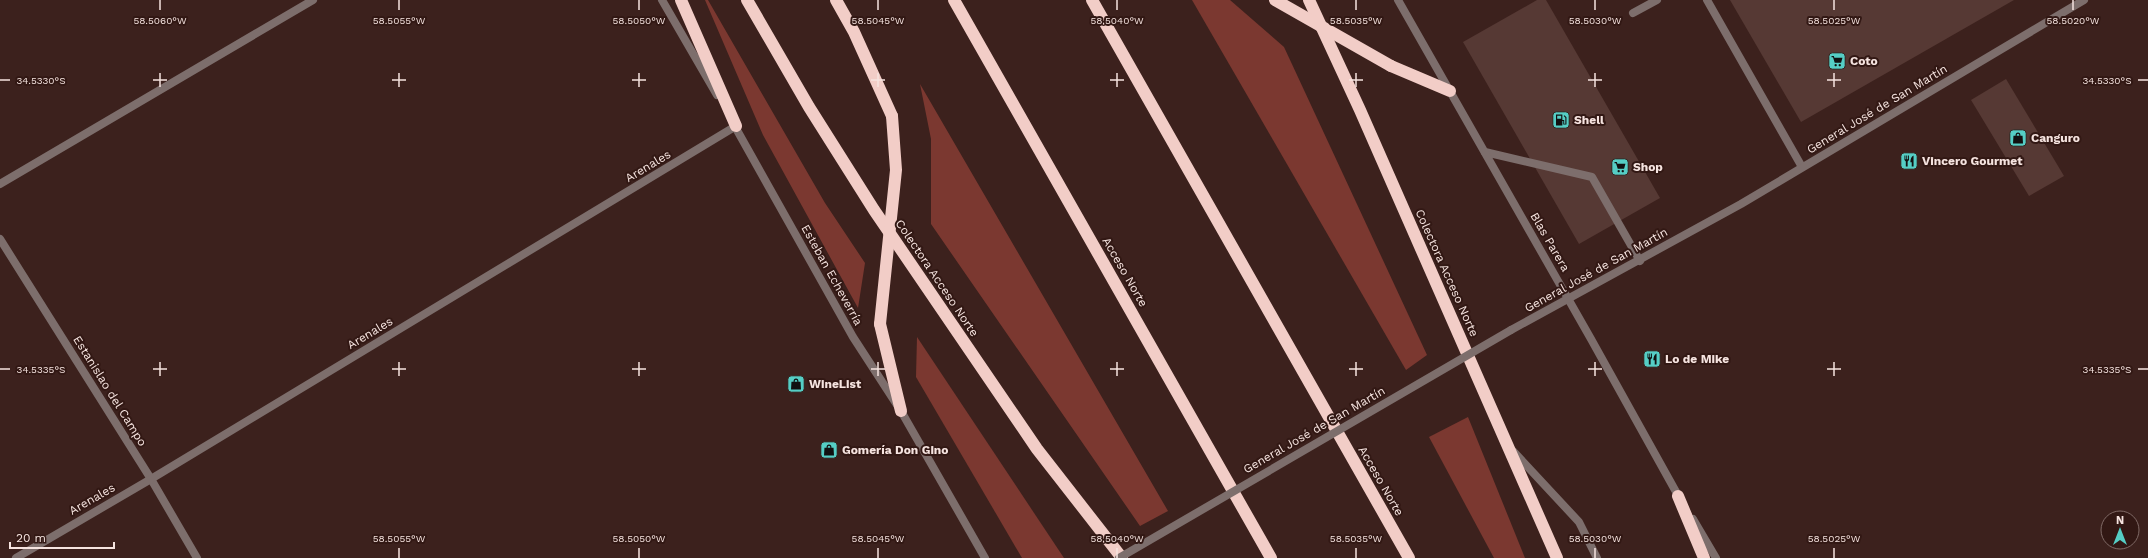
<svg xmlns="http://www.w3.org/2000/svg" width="2148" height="558" font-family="'Work Sans',sans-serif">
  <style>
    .green { fill: #7b3830 }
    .building { fill: #563934 }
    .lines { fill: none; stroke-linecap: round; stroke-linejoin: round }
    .service { stroke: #7d6e6c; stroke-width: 8 }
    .minor { stroke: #7d6e6c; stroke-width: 8 }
    .tertiary { stroke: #7d6e6c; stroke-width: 8 }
    .motorway { stroke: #f2cdc7; stroke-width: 12 }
    .tertiary-bridge { stroke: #7d6e6c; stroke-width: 8 }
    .motorway-bridge { stroke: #f2cdc7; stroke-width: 12 }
    .ticks { fill: none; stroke: #f6e4e0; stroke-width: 1.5 }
    .labels { text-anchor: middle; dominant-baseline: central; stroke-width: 4; stroke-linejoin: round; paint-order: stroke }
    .poi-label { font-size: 12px; font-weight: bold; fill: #f6e4e0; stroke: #321814; text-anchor: start }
    .street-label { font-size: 12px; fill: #f6e4e0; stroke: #321814 }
    .ticks-label { font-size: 10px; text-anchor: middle; fill: #f6e4e0; stroke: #321814; stroke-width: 4; stroke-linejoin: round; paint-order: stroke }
  </style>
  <rect width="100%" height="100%" fill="#3c211d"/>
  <g class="green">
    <path d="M705,0H708L825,203L865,263L858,308L763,135Z"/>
    <path d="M1192,0H1230L1284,47L1427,355L1406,370Z"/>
    <path d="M920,84L1168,511L1140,526L931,224V139Z"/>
    <path d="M917,337L1064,558H1022L916,377Z"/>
    <path d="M1468,417L1525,558H1494L1429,437Z"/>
  </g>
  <g class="building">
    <path d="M1537,0H1546L1660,198L1579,244L1463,42Z"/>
    <path d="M1730,0H2014L1801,122Z"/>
    <path d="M2006,79L2064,176L2029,196L1971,100Z"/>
  </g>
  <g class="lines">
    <g class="service">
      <path d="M1707,0L1802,167"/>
      <path d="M1633,13L1657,0"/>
      <path d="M1485,152L1592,177L1640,261"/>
      <path d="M1513,451L1579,522L1597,558"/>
    </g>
    <g class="minor">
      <path d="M0,184L313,0"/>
      <path d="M0,239L151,479L197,558"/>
      <path d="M16,558L151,479L736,126"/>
    </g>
    <g class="tertiary">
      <path d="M662,0L717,95"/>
      <path d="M1398,0L1591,339L1680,499"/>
      <path d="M733,123L853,337L901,411L985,558"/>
      <path d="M1511,330L1741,204L2084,0"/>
      <path d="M1693,519L1716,558"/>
    </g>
    <g class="motorway">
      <path d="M681,0L736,126"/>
      <path d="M747,0L809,107L874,210L1037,449L1122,558"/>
      <path d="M836,0L854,32L892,116"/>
      <path d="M954,0L1271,558"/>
      <path d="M1092,0L1409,558"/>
      <path d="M1309,0L1360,110L1557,558"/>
      <path d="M1391,66L1450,91"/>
      <path d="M880,324L901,411"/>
      <path d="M1678,496L1704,558"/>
    </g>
    <path class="tertiary-bridge" d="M1119,558L1511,330"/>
    <g class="motorway-bridge">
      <path d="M1275,0L1391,66"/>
      <path d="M880,324L896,170L892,116"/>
    </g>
  </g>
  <path class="ticks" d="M160,0V10M399,0V10M639,0V10M878,0V10M1117,0V10M1356,0V10M1595,0V10M1834,0V10M2073,0V10M160,73V87M399,73V87M639,73V87M878,73V87M1117,73V87M1356,73V87M1595,73V87M1834,73V87M0,80H10M153,80H167M392,80H406M632,80H646M871,80H885M1110,80H1124M1349,80H1363M1588,80H1602M1827,80H1841M2138,80H2148M160,362V376M399,362V376M639,362V376M878,362V376M1117,362V376M1356,362V376M1595,362V376M1834,362V376M0,369H10M153,369H167M392,369H406M632,369H646M871,369H885M1110,369H1124M1349,369H1363M1588,369H1602M1827,369H1841M2138,369H2148M399,548V558M639,548V558M878,548V558M1117,548V558M1356,548V558M1595,548V558M1834,548V558"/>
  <defs>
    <symbol id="supermarket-square" viewBox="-11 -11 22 22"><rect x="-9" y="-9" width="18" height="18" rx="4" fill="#55cec5" stroke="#321814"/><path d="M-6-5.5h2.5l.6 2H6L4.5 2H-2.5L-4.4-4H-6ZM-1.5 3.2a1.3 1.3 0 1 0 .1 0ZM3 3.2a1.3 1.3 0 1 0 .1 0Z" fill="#111"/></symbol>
    <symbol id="fuel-square" viewBox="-11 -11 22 22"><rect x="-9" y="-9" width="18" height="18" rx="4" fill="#55cec5" stroke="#321814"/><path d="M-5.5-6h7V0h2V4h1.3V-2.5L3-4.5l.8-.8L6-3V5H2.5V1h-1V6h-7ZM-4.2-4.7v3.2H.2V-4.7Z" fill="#111"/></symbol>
    <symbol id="shop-square" viewBox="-11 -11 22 22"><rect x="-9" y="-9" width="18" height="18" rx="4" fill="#55cec5" stroke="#321814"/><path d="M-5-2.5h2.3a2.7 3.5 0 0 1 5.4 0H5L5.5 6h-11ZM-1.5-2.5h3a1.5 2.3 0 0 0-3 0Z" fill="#111"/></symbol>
    <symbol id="restaurant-square" viewBox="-11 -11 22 22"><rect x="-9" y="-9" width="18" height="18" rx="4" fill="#55cec5" stroke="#321814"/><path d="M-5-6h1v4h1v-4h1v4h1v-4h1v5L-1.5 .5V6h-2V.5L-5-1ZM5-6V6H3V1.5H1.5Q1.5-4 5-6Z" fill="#111"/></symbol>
  </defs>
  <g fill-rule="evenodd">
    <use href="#supermarket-square" x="1827" y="51" width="20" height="20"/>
    <use href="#fuel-square" x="1551" y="110" width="20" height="20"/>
    <use href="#shop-square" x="2008" y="128" width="20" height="20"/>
    <use href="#restaurant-square" x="1899" y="151" width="20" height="20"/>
    <use href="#supermarket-square" x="1610" y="157" width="20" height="20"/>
    <use href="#restaurant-square" x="1642" y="349" width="20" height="20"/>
    <use href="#shop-square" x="786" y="374" width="20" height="20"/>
    <use href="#shop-square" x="819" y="440" width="20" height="20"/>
  </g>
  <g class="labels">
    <g class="poi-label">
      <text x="1850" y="61">Coto</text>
      <text x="1574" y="120">Shell</text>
      <text x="2031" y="138">Canguro</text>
      <text x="1922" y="161">Vincero Gourmet</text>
      <text x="1633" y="167">Shop</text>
      <text x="1665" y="359">Lo de Mike</text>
      <text x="809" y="384">WineList</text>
      <text x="842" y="450">Gomería Don Gino</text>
    </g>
    <g class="street-label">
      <text transform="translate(1877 109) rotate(-31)">General José de San Martín</text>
      <text transform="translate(648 166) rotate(-31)">Arenales</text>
      <text transform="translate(1550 242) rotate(60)">Blas Parera</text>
      <text transform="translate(1596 270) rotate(-29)">General José de San Martín</text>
      <text transform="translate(1125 272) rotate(60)">Acceso Norte</text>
      <text transform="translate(1447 273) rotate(66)">Colectora Acceso Norte</text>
      <text transform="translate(832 275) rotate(61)">Esteban Echeverría</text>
      <text transform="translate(937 278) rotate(56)">Colectora Acceso Norte</text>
      <text transform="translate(370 333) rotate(-31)">Arenales</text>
      <text transform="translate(110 391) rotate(58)">Estanislao del Campo</text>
      <text transform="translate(1314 430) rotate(-30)">General José de San Martín</text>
      <text transform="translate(1381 481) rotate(60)">Acceso Norte</text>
      <text transform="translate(92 499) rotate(-30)">Arenales</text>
    </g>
  </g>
  <g class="ticks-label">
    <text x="160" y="24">58.5060°W</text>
    <text x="399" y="24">58.5055°W</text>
    <text x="639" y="24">58.5050°W</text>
    <text x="878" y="24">58.5045°W</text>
    <text x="1117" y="24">58.5040°W</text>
    <text x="1356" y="24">58.5035°W</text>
    <text x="1595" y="24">58.5030°W</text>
    <text x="1834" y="24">58.5025°W</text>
    <text x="2073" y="24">58.5020°W</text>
    <text x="41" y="84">34.5330°S</text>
    <text x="2107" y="84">34.5330°S</text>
    <text x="41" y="373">34.5335°S</text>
    <text x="2107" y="373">34.5335°S</text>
    <text x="399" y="542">58.5055°W</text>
    <text x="639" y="542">58.5050°W</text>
    <text x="878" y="542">58.5045°W</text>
    <text x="1117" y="542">58.5040°W</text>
    <text x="1356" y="542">58.5035°W</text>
    <text x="1595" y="542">58.5030°W</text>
    <text x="1834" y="542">58.5025°W</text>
  </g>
  <g transform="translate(2120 530)"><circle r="19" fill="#321814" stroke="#806a66"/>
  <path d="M0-3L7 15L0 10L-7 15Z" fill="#55cec5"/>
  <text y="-6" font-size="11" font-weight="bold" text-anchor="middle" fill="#f6e4e0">N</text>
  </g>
  <path d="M10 542v6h104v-6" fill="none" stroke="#f6e4e0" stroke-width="2"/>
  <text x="16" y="542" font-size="12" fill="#f6e4e0" stroke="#321814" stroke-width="3" paint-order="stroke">20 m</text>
</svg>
